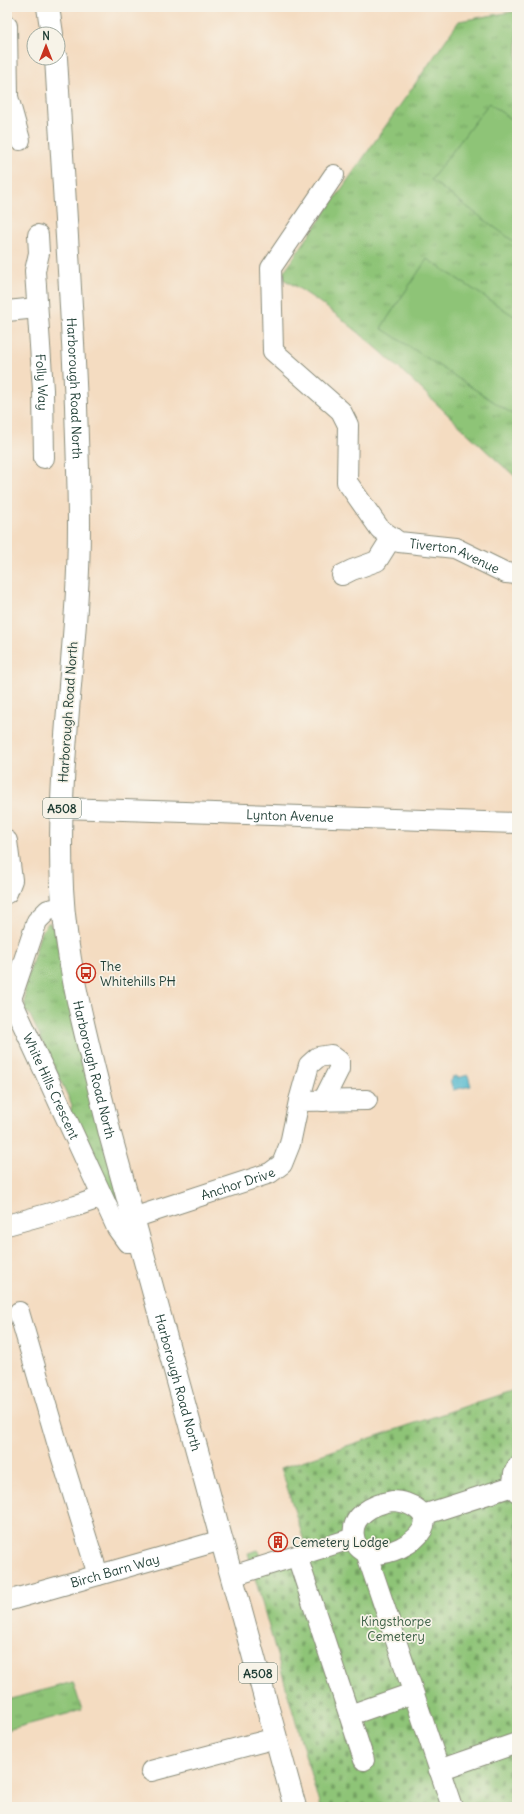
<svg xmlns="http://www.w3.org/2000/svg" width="524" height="1814" font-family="Delius,sans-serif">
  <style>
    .grass { fill: url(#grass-tufts); stroke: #568056 }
    .cemetery { fill: url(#cemetery-stones); stroke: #568056 }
    .pitch { fill: #8ec477; stroke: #568056 }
    .water { fill: #4fb7cd; stroke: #377a80 }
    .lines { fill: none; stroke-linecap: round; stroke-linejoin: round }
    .minor-casing { stroke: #8a8c7a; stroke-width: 22 }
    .highway-casing { stroke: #8a8c7a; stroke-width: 24 }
    .minor { stroke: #fff; stroke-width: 20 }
    .highway { stroke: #fff; stroke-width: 22 }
    .labels { text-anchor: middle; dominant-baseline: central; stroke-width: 3.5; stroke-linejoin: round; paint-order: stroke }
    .shield { fill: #f7f3e8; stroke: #60746a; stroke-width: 1 }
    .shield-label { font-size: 12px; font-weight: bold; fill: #1f3d34 }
    .street-label { font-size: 13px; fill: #1f3d34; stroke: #f7f3e8 }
    .poi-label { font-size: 13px; fill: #1f3d34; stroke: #f7f3e8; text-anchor: start }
    .park-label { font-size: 13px; fill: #3b5f45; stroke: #f7f3e8 }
  </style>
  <defs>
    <pattern id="grass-tufts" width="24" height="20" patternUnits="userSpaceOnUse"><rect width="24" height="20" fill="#8ec477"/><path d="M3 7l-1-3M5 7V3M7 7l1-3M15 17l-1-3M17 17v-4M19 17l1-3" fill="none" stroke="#73a062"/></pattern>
    <pattern id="cemetery-stones" width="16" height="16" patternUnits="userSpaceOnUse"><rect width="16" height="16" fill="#8ec477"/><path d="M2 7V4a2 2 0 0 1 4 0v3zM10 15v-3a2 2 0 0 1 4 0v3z" fill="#73a062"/></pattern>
  </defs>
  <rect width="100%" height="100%" fill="#f7f3e8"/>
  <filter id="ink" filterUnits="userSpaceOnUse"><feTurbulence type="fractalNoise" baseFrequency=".025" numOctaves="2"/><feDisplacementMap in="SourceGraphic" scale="8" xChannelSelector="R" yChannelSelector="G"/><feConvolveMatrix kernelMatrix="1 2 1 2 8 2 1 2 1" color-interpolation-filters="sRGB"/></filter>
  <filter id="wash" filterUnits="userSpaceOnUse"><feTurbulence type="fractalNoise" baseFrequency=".012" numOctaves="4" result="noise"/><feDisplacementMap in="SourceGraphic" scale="16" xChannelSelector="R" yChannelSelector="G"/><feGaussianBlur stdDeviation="0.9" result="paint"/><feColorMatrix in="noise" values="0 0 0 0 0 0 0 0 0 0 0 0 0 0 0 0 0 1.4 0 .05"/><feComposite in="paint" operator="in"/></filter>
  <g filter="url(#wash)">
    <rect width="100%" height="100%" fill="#f4dcc1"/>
    <g class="grass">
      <path d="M517,11V478C438,411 371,329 280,277L459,21Z"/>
      <path d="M49,922L55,932L124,1220L70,1113L72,1105L29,1013L25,1012V987L41,932Z"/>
      <path d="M73,1682L82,1710L7,1730V1700Z"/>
    </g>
    <path class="cemetery" d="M517,1389V1807H320L248,1553L258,1550L265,1560L306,1547L281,1468Z"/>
    <g class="pitch">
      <path d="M489,103L517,124V244L431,180Z"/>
      <path d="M427,259L517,318V409L514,415L381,328Z"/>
    </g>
    <path class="water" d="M468,1075L471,1086L453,1090L450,1080L453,1079L452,1077L457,1076V1078Z"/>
  </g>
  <g filter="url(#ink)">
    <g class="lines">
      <defs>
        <g id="minor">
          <path d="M7,26L8,97L20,140"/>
          <path id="s1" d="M334,175L271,268L273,351L341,411L348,425L347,482L380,529L399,542L455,548L506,573L517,574"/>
          <path id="s2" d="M38,235L39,253L35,271L43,390L44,458"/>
          <path d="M7,311L37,308"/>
          <path d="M342,575L352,570L377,561L392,537"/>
          <path id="s3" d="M62,808L517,823"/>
          <path d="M7,841L12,880L7,893"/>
          <path id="s4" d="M64,907L48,910L37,921L11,999L117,1228L127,1242H139"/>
          <path d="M299,1101L309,1065L318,1057L331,1055L339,1061V1069L323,1101"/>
          <path id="s5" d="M133,1218L270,1173L282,1164L290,1144L299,1101L367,1100"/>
          <path d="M7,1225L76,1206L102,1197"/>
          <path d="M19,1312L59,1449L98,1575"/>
          <path d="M517,1467L514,1473L513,1486L517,1492"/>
          <path d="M392,1501C402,1501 409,1503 417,1509C451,1534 360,1578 354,1537C350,1515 374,1504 392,1501Z"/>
          <path d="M423,1515L513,1486"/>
          <path d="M366,1552L452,1807"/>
          <path d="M297,1556L364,1760"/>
          <path d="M232,1576L354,1538"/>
          <path id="s6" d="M7,1601L222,1540"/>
          <path d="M350,1715L413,1693"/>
          <path d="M439,1770L517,1743"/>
          <path d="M151,1771L276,1738"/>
        </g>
        <g id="highway">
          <path d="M48,7L52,34"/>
          <path id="s7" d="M56,58C63,174 71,289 76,405C77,445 79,485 79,525C79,646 56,767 62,888C66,971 91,1053 110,1134L295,1807"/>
        </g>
      </defs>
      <use href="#minor" class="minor-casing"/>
      <use href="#highway" class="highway-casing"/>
      <use href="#minor" class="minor"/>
      <use href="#highway" class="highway"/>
    </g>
  </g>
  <defs>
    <symbol id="bus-ring" viewBox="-11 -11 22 22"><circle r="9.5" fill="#f7f3e8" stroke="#c8321e" stroke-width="1.5"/><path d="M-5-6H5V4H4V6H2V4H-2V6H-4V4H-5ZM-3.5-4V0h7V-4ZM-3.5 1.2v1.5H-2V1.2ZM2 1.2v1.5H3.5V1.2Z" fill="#c8321e"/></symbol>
    <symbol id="building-ring" viewBox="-11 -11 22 22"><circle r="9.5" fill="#f7f3e8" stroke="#c8321e" stroke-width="1.5"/><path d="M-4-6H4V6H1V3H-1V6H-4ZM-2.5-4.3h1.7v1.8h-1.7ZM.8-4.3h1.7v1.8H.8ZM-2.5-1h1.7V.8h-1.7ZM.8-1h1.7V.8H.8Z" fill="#c8321e"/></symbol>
  </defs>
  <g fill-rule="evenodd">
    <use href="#bus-ring" x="75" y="962" width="22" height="22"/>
    <use href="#building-ring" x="267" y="1531" width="22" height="22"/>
  </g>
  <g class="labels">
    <g class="shield">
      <rect x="43" y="798" width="38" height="20" rx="3"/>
      <rect x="239" y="1663" width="38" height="20" rx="3"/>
    </g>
    <g class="shield-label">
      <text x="62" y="808">A508</text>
      <text x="258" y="1673">A508</text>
    </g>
    <g class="street-label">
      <text stroke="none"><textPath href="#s2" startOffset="148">Folly Way</textPath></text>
      <text stroke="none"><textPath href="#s7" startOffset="331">Harborough Road North</textPath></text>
      <text stroke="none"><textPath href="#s1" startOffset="497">Tiverton Avenue</textPath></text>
      <text transform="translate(68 712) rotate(-86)">Harborough Road North</text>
      <text stroke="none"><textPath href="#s3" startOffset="228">Lynton Avenue</textPath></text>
      <text stroke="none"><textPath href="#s7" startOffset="1016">Harborough Road North</textPath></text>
      <text stroke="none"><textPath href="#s4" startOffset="210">White Hills Crescent</textPath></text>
      <text stroke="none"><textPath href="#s5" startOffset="110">Anchor Drive</textPath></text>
      <text stroke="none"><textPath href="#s7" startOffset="1340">Harborough Road North</textPath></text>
      <text stroke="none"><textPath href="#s6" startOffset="112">Birch Barn Way</textPath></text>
    </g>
    <g class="poi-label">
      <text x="100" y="966">The<tspan x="100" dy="15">Whitehills PH</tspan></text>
      <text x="292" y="1542">Cemetery Lodge</text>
    </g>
    <g class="park-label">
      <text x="396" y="1621">Kingsthorpe<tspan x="396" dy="15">Cemetery</tspan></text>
    </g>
  </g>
  <rect width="524" height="1814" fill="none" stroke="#f7f3e8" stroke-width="24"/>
  <g transform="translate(46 46)"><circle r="19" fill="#f7f3e8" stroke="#a1aaa0"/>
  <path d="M0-3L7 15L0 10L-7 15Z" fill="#c8321e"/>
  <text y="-6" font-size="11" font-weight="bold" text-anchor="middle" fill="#1f3d34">N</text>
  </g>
</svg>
